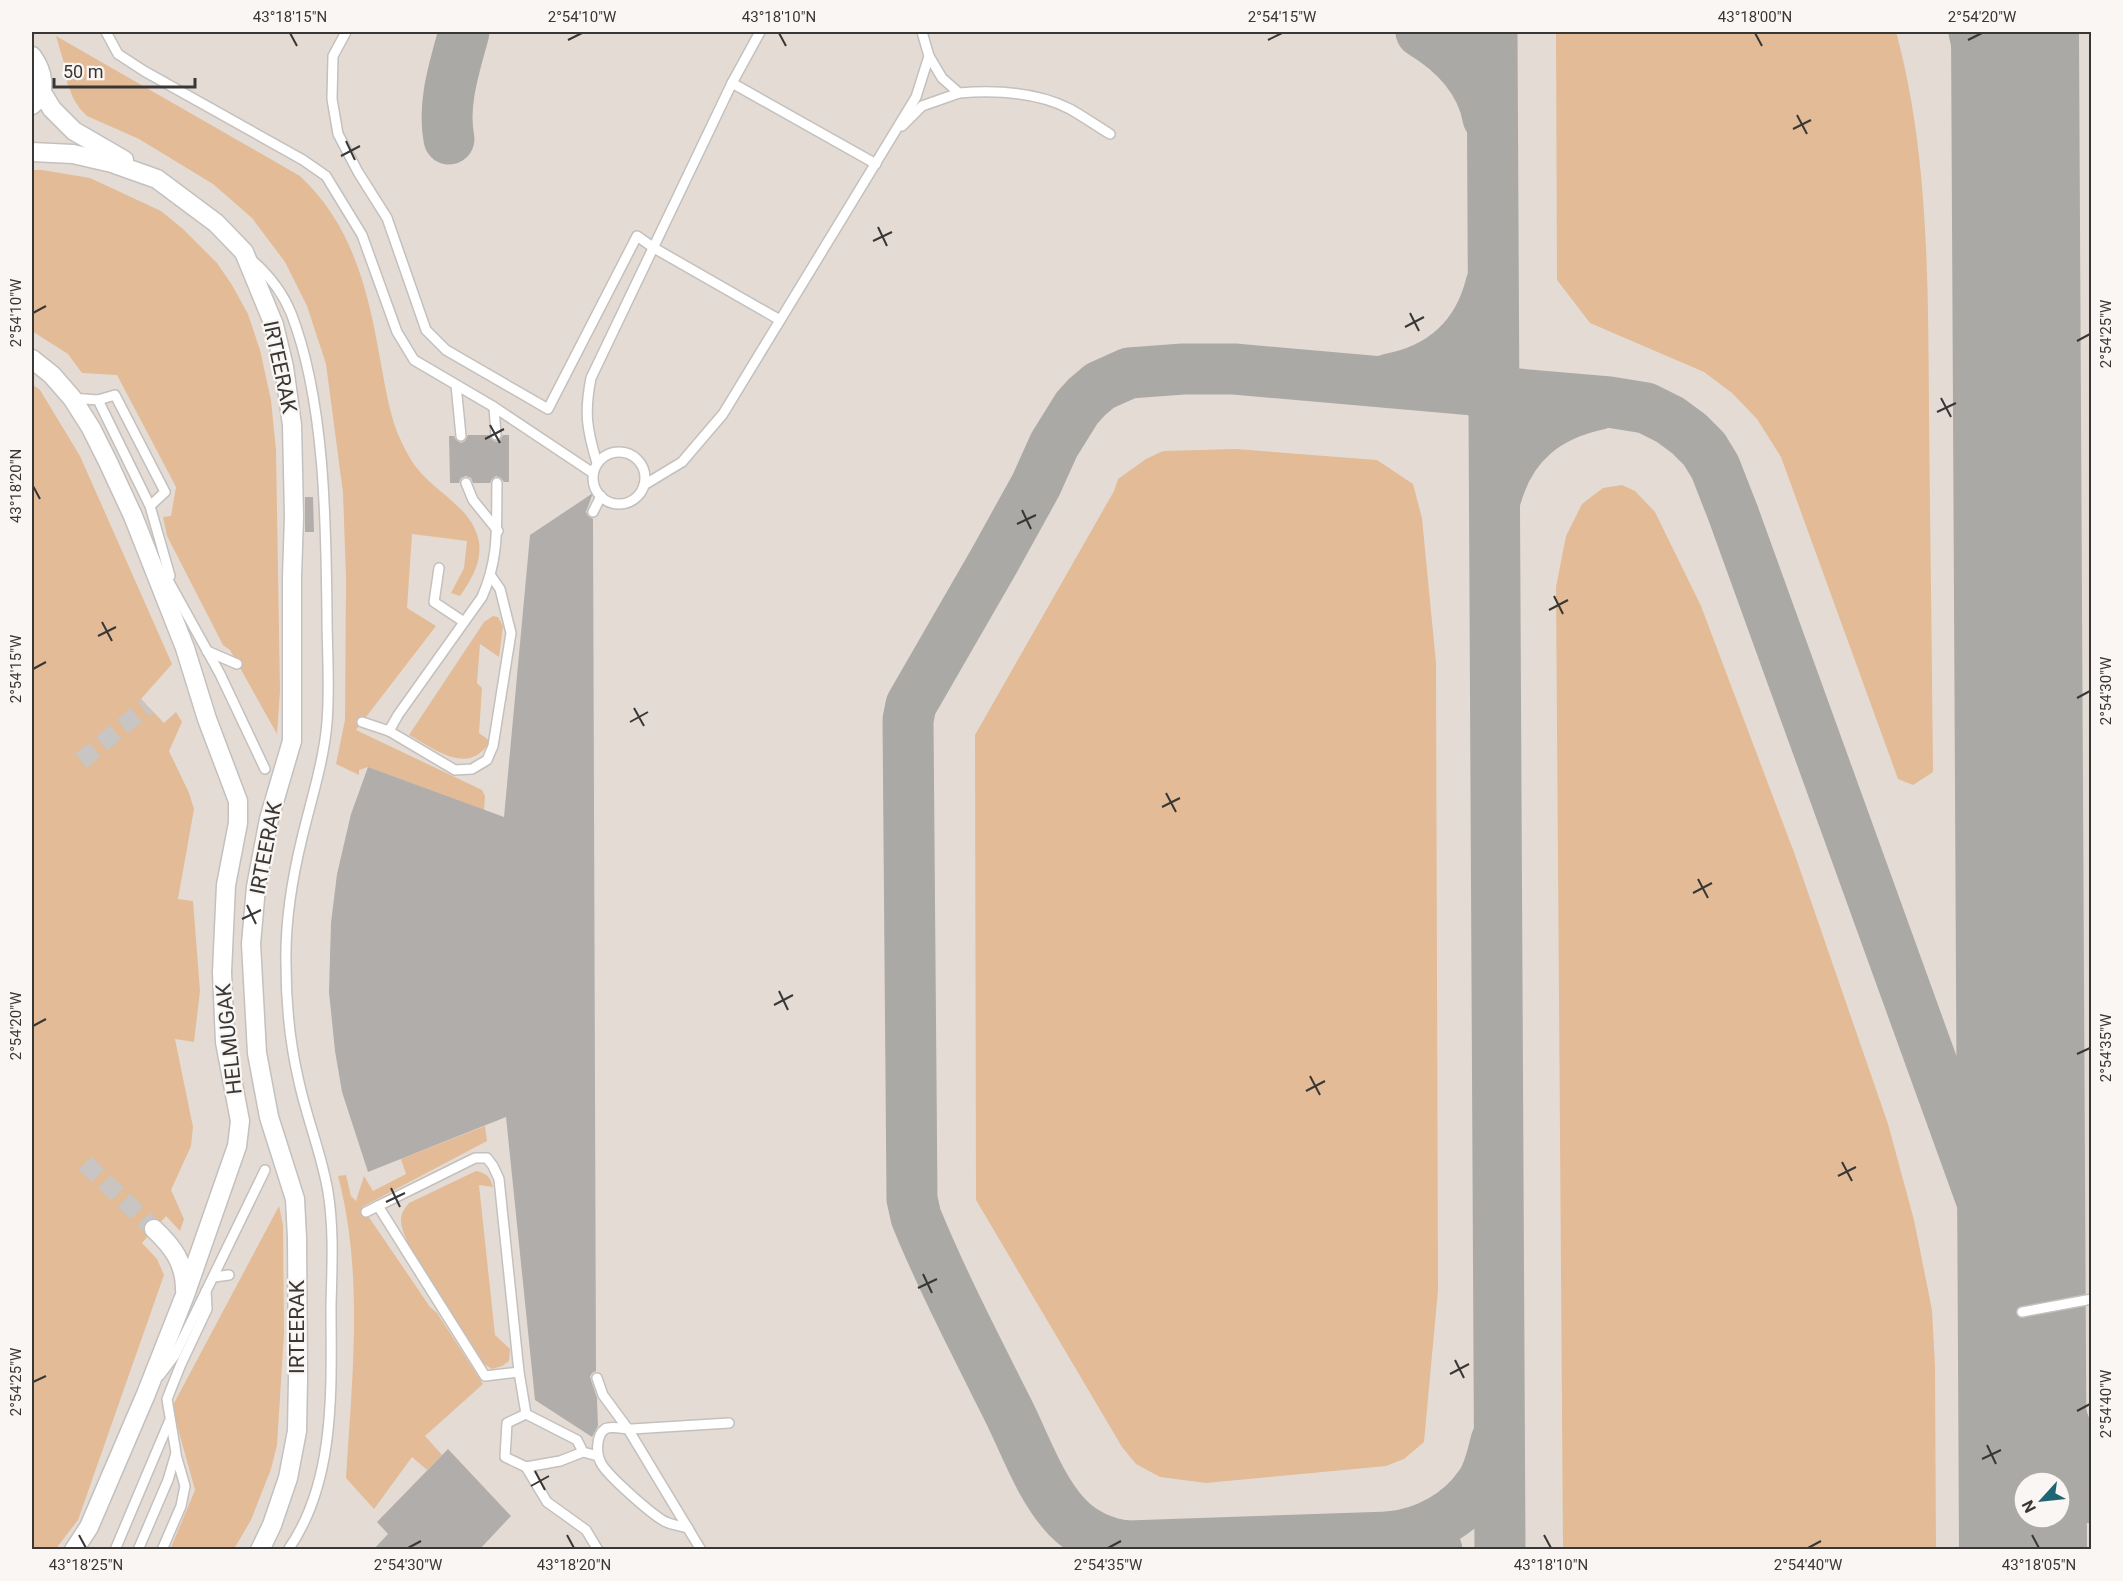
<svg xmlns="http://www.w3.org/2000/svg" width="2123" height="1581" font-family="Roboto,sans-serif">
  <style>
    .built { fill: #e4dcd4; fill-rule: evenodd }
    .green { fill: #e3bb96 }
    .lines { fill: none; stroke-linecap: round; stroke-linejoin: round }
    .taxiway { stroke: #aba9a6; stroke-width: 51 }
    .runway { stroke: #aba9a6; stroke-width: 128 }
    .building { fill: #b0adab }
    .street-tunnel { stroke: #c8c5c3; stroke-width: 18; stroke-dasharray: 18 9; stroke-linecap: butt }
    .lane-casing { stroke: #c3c0be; stroke-width: 12 }
    .street-casing { stroke: #c3c0be; stroke-width: 21 }
    .lane { stroke: #fff; stroke-width: 9 }
    .street { stroke: #fff; stroke-width: 18 }
    .ticks { fill: none; stroke: #383736; stroke-width: 2 }
    .labels { text-anchor: middle; dominant-baseline: central; stroke-width: 4.5; stroke-linejoin: round; paint-order: stroke }
    .street-label { font-size: 21px; fill: #383736; stroke: #f9f6f3 }
    .neatline { fill: none; stroke: #383736; stroke-width: 2 }
    .ticks-label { font-size: 15px; text-anchor: middle; fill: #383736 }
  </style>
  <rect width="100%" height="100%" fill="#ece9e6"/>
  <path class="built" d="M32,32H2091V1549L32,1550ZM2024,1482H2060V1518H2024Z"/>
  <g class="green">
    <path d="M1556,32H1896C1929,152 1928,285 1929,409C1930,530 1932,651 1933,772L1913,785L1898,779L1781,457L1757,419L1732,393L1704,372L1590,323L1557,280Z"/>
    <path d="M56,36L300,176C354,226 369,295 381,364C386,390 390,419 402,443C407,454 416,469 425,477C444,497 474,512 479,542C482,563 471,580 460,596L451,593L464,568L467,541L412,534L407,608L436,626L356,730L482,790L485,796L484,810L368,767L359,770V775L336,764L345,720L346,577L343,493L326,364L307,306L285,262L252,218L213,184L139,139L87,116L80,109L73,98L67,82L64,63Z"/>
    <path d="M32,170H42L90,178L161,211L183,229L217,263L232,285L248,314L260,350L271,400L276,450L280,691L277,734L230,650L223,645L167,536L163,517L171,516L176,487L117,375L82,373L68,354L32,331Z"/>
    <path d="M32,384L40,390L80,456L172,664L141,699L164,723L176,712L182,722L169,751L189,793L194,809L178,899L193,901L200,991L194,1042L175,1039L193,1127L191,1146L171,1190L184,1219L180,1231L166,1216L142,1243L157,1259L164,1275L78,1520L55,1550L32,1549Z"/>
    <path d="M1236,449L1377,460L1413,484L1422,518L1436,663L1438,1290L1424,1442L1404,1459L1386,1466L1206,1483L1160,1477L1136,1464L1122,1447L976,1200L975,735L1114,491L1118,479L1146,459L1163,451Z"/>
    <path d="M1622,485L1635,491L1655,512L1701,606L1795,855L1888,1124L1914,1220L1932,1310L1935,1366L1936,1549H1563L1556,587L1566,536L1582,504L1603,488Z"/>
    <path d="M493,616L498,617L503,626L499,657L480,644L477,683L482,688L479,733L490,741C469,777 435,749 409,735L484,622Z"/>
    <path d="M485,1126L487,1141L362,1207L430,1307L437,1313L483,1384L425,1436L442,1455L427,1470L412,1457L374,1509L346,1478C352,1379 364,1274 338,1176L346,1175L351,1196L356,1201L364,1176L373,1191L406,1174L401,1159Z"/>
    <path d="M476,1171C487,1173 490,1177 493,1187L479,1185L495,1335L510,1349L509,1361L502,1366L492,1369L481,1362C465,1336 400,1245 401,1220C401,1213 405,1208 409,1203Z"/>
    <path d="M279,1206L283,1225L284,1334L277,1445L271,1469L251,1520L234,1549L170,1550L195,1490L172,1407Z"/>
  </g>
  <g class="lines">
    <g class="taxiway">
      <path d="M1421,32C1454,52 1481,79 1488,118"/>
      <path d="M1492,32L1500,1550"/>
      <path d="M1974,32C1994,117 2004,204 2017,291"/>
      <path d="M449,139C442,103 455,66 464,32"/>
      <path d="M1389,379C1443,369 1478,337 1491,284"/>
      <path d="M1496,497C1511,443 1547,415 1600,404"/>
      <path d="M1998,1310L2007,1362L2018,1452L2022,1550"/>
      <path d="M1389,1537C1424,1534 1460,1515 1480,1485C1489,1473 1492,1456 1496,1441"/>
      <path d="M1437,1550L1413,1541L1389,1537L1128,1546C1106,1544 1083,1534 1067,1517C1041,1489 1027,1449 1010,1414C978,1350 943,1283 916,1217L912,1199L908,720L911,705L994,561L1036,485L1054,445L1077,408L1087,397L1100,386L1129,373L1183,369H1234L1609,402L1646,408L1670,420L1689,434L1704,449L1715,467L1733,513L2022,1312L2092,1498"/>
    </g>
    <path class="runway" d="M2015,32L2023,1550"/>
  </g>
  <g class="building">
    <path d="M468,435H489L491,439L496,442L500,440L503,435H509V482H504L501,478L496,476L492,479L490,483H473L471,478L466,476L461,478L459,483H450L449,436H454L456,440L461,443L465,441Z"/>
    <path d="M593,493L586,512L588,516L593,519L596,1371L592,1373L590,1377L597,1398L598,1426L592,1437L535,1400L506,1117L368,1172L342,1092L335,1051L329,992L331,923L337,874L351,814L368,767L504,817L530,535Z"/>
    <path d="M305,497H313L314,532H305Z"/>
    <path d="M448,1449L511,1516L479,1550H373L388,1534L377,1522Z"/>
  </g>
  <g class="lines">
    <g class="street-tunnel">
      <path d="M81,761L147,706"/>
      <path d="M85,1163L154,1229"/>
    </g>
    <defs>
      <g id="lane">
        <path d="M106,32L118,54L144,71L303,160L326,176L362,235L397,332L414,360L494,407L593,473"/>
        <path d="M346,32L333,56L332,99L338,134L358,172L387,218L426,330L446,350L548,409L637,236L654,248L780,320"/>
        <path d="M732,83L876,164"/>
        <path d="M959,93C996,90 1037,92 1070,109C1084,117 1097,126 1110,134"/>
        <path d="M902,126L922,106L959,93L942,78L929,56"/>
        <path d="M252,260C269,275 282,291 291,313C325,400 326,522 327,615C327,650 330,687 327,722C324,761 311,800 302,838C292,879 285,922 286,964C286,1003 290,1044 299,1082C307,1119 322,1155 328,1192C334,1229 332,1267 331,1305C331,1385 337,1480 288,1550"/>
        <path d="M456,385L461,436"/>
        <path d="M72,398L98,400L150,506L170,576"/>
        <path d="M98,400L115,395L165,492L150,506"/>
        <path d="M494,407L496,435"/>
        <circle cx="619" cy="478" r="26"/>
        <path d="M597,463C587,430 584,413 591,378L732,83L760,32"/>
        <path d="M466,483L473,500L498,531"/>
        <path d="M644,485L682,462L723,414L916,97L929,56L922,32"/>
        <path d="M593,512L601,496"/>
        <path d="M439,568L434,602L464,622"/>
        <path d="M163,571L220,674L265,769"/>
        <path d="M207,651L237,664"/>
        <path d="M362,722L389,731L455,770L472,769L487,760L493,746L511,633L500,589L491,576"/>
        <path d="M389,731L398,715L482,597C500,556 496,525 497,483"/>
        <path d="M366,1212L378,1206"/>
        <path d="M214,1277L229,1275"/>
        <path d="M2022,1312L2092,1299"/>
        <path d="M519,1372L485,1376L378,1206L475,1158H487L493,1166L499,1179L519,1372L526,1414"/>
        <path d="M160,1375L175,1355L265,1170"/>
        <path d="M597,1378L603,1395L628,1429L701,1550"/>
        <path d="M583,1452L577,1440L526,1414L507,1423L505,1457L526,1467L560,1461L583,1452L598,1456"/>
        <path d="M526,1467L547,1502L586,1530L598,1550"/>
        <path d="M688,1528C681,1526 672,1525 666,1522C653,1516 607,1475 601,1463C596,1454 596,1435 605,1429C612,1425 625,1430 632,1429C665,1427 697,1425 729,1423"/>
        <path d="M115,1550L169,1422"/>
        <path d="M138,1550L168,1480L176,1453L167,1399L181,1364L207,1309L206,1291"/>
        <path d="M162,1550L181,1506L185,1486L176,1455"/>
      </g>
      <g id="street">
        <path d="M32,56C43,71 48,91 32,105"/>
        <path d="M41,91L52,109L74,131L124,160"/>
        <path d="M32,152L73,154L112,163L157,179L216,223L244,252L274,325L284,367L292,425L294,516L292,577V741L269,819L256,887L251,944L257,1053L269,1117L295,1199L297,1238L298,1378L297,1431L288,1478L272,1525L260,1550"/>
        <path d="M32,359L52,375L72,398L91,428L108,462L133,516L185,648L207,719L238,801V823L226,885L222,972L225,1042L240,1121L237,1146L185,1295L146,1394L89,1527L74,1550"/>
        <path d="M154,1229C173,1247 185,1263 185,1290"/>
      </g>
    </defs>
    <use href="#lane" class="lane-casing"/>
    <use href="#street" class="street-casing"/>
    <use href="#lane" class="lane"/>
    <use href="#street" class="street"/>
  </g>
  <path class="ticks" d="M290,33L297,46M779,33L786,46M1755,33L1762,46M568,40L582,33M1268,40L1282,33M1968,40L1982,33M1797,115L1807,134M1793,129L1811,120M346,141L355,160M341,156L360,146M878,227L887,246M873,241L892,232M33,313L46,306M1410,313L1419,331M1405,327L1424,317M2077,341L2090,334M1941,398L1951,417M1937,412L1956,403M490,425L500,443M485,439L504,429M33,486L40,499M1022,510L1031,529M1017,524L1036,515M1554,596L1563,614M1549,610L1568,600M102,622L112,641M98,636L116,627M33,669L46,662M2077,698L2090,691M634,708L644,726M630,722L648,712M1166,793L1176,812M1162,807L1180,798M1698,879L1708,898M1693,893L1712,883M247,905L256,924M242,919L261,910M779,991L788,1010M774,1005L793,995M33,1026L46,1019M2077,1054L2090,1048M1310,1076L1320,1095M1306,1091L1325,1081M1842,1162L1852,1181M1838,1176L1856,1167M391,1188L400,1207M386,1202L405,1193M923,1274L932,1293M918,1288L937,1279M1455,1360L1464,1378M1450,1374L1469,1364M33,1382L46,1376M2077,1411L2090,1404M1987,1445L1996,1464M1982,1459L2001,1450M535,1471L545,1490M531,1486L549,1476M79,1535L86,1548M567,1535L574,1548M1544,1535L1551,1548M2032,1535L2039,1548M408,1548L421,1541M1108,1548L1121,1541M1808,1548L1821,1541"/>
  <g class="labels">
    <g class="street-label">
      <text transform="translate(280 367) rotate(78)">IRTEERAK</text>
      <text transform="translate(266 848) rotate(-79)">IRTEERAK</text>
      <text transform="translate(229 1039) rotate(-96)">HELMUGAK</text>
      <text transform="translate(297 1327) rotate(-90)">IRTEERAK</text>
    </g>
  </g>
  <rect width="2123" height="1581" fill="none" stroke="#f9f6f3" stroke-width="66"/>
  <g transform="translate(2042 1500) rotate(243)"><circle r="28" fill="#f9f6f3" stroke="#acaaa7" stroke-width="1.5"/>
  <path d="M0-4.5L10 22L0 15L-10 22Z" fill="#1f6675"/>
  <text y="-9" font-size="16" font-weight="bold" text-anchor="middle" fill="#383736">N</text>
  </g>
  <path d="M54 78v9h141v-9" fill="none" stroke="#383736" stroke-width="3"/>
  <text x="63" y="78" font-size="18" fill="#383736" stroke="#f9f6f3" stroke-width="4.5" paint-order="stroke">50 m</text>
  <rect x="33" y="33" width="2057" height="1515" class="neatline"/>
  <g class="ticks-label">
    <text x="290" y="22">43°18'15"N</text>
    <text x="582" y="22">2°54'10"W</text>
    <text x="779" y="22">43°18'10"N</text>
    <text x="1282" y="22">2°54'15"W</text>
    <text x="1755" y="22">43°18'00"N</text>
    <text x="1982" y="22">2°54'20"W</text>
    <text transform="translate(16 313) rotate(-90)" y="5">2°54'10"W</text>
    <text transform="translate(2106 334) rotate(-90)" y="5">2°54'25"W</text>
    <text transform="translate(16 486) rotate(-90)" y="5">43°18'20"N</text>
    <text transform="translate(16 669) rotate(-90)" y="5">2°54'15"W</text>
    <text transform="translate(2106 691) rotate(-90)" y="5">2°54'30"W</text>
    <text transform="translate(16 1026) rotate(-90)" y="5">2°54'20"W</text>
    <text transform="translate(2106 1048) rotate(-90)" y="5">2°54'35"W</text>
    <text transform="translate(16 1382) rotate(-90)" y="5">2°54'25"W</text>
    <text transform="translate(2106 1404) rotate(-90)" y="5">2°54'40"W</text>
    <text x="86" y="1570">43°18'25"N</text>
    <text x="408" y="1570">2°54'30"W</text>
    <text x="574" y="1570">43°18'20"N</text>
    <text x="1108" y="1570">2°54'35"W</text>
    <text x="1551" y="1570">43°18'10"N</text>
    <text x="1808" y="1570">2°54'40"W</text>
    <text x="2039" y="1570">43°18'05"N</text>
  </g>
</svg>
